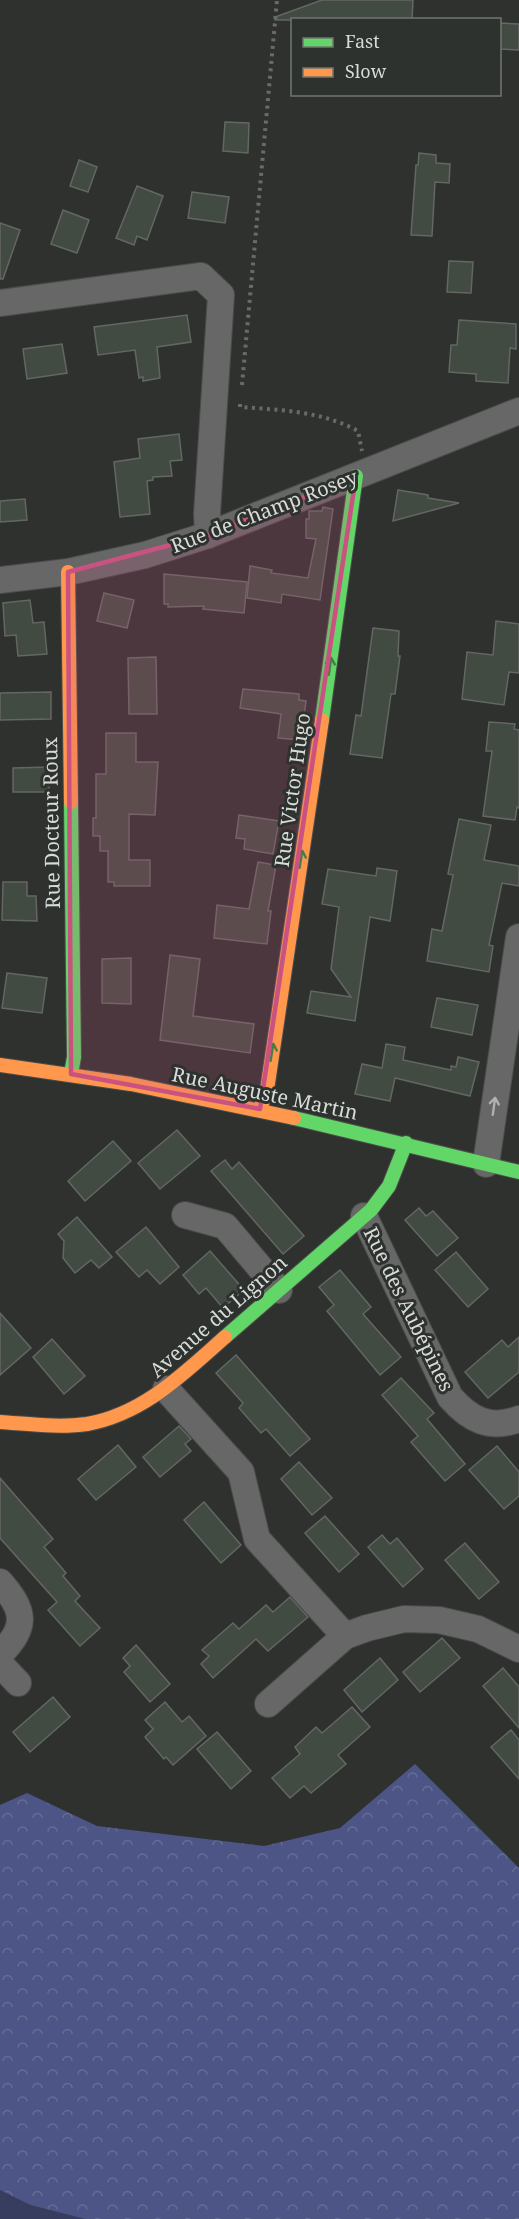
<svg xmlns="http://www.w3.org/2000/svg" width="519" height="2219" font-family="'Noto Serif',serif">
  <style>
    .green { fill: #373d5e }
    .forest { fill: url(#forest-crowns) }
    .building { fill: #414b41; stroke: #646664; stroke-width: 1.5 }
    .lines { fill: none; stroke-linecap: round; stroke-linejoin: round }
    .street-casing { stroke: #4a4c4a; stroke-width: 28 }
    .fast-casing { stroke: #4a4c4a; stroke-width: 16 }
    .slow-casing { stroke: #4a4c4a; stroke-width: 16 }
    .path { stroke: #696b69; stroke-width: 4; stroke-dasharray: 3 4.5; stroke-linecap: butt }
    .street { stroke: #666766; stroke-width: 26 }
    .fast { stroke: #63d668; stroke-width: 14 }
    .slow { stroke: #ff974d; stroke-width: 14 }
    .oneway { stroke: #467c48 }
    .oneway2 { stroke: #b0b2b0 }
    .marked { fill: #c95280; fill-opacity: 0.2; stroke: #c95280; stroke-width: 4.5; stroke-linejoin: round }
    .labels { text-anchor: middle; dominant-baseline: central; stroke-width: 6; stroke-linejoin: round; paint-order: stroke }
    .street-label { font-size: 20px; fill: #d8dbd8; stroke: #2e322e }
  </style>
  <defs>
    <pattern id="forest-crowns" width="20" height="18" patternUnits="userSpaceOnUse" patternTransform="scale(1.5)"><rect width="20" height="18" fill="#4c5585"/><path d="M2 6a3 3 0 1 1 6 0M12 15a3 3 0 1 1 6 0" fill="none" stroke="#656d96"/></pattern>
  </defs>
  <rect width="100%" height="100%" fill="#2f312f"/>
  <path class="green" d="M0,2190L30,2205L85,2219H0Z"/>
  <path class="forest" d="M415,1764L519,1868V2219H85L30,2205L0,2190V1805L27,1793L97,1826L264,1846L340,1828Z"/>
  <g class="building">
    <path d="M322,0H413L412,20H275V17Z"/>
    <path d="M500,23L519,24V50L500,49Z"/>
    <path d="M225,122L249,123L248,153L223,151Z"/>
    <path d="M419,153L436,155V163L450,164L449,183L435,182L432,236L411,235L416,165H418Z"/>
    <path d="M79,160L97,167L88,192L70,186Z"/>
    <path d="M137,186L163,196L147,240L137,236L134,245L116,238Z"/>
    <path d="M192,192L229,197L225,223L188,218Z"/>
    <path d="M63,210L89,220L77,253L51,244Z"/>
    <path d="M0,223L20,230L3,279H0Z"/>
    <path d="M449,261L473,262L471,293L447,292Z"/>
    <path d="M187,315L191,342L157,347L160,378L143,381V377L139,378L135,350L98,355L94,327Z"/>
    <path d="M459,320L516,324V349L510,348L508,383L476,381V374L449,372L451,345H457Z"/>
    <path d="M62,344L67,373L27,379L23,349Z"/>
    <path d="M179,434L182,460L170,461L172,476L153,477V480L147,481L150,514L120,517L114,462L140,458L138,439Z"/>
    <path d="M398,490L428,495V498L459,503L393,521Z"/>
    <path d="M25,499L27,520L0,522V501Z"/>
    <path d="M323,507L333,509L320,600L282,594L281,603L247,598L250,566L272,570L271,573L308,578L316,539L306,538V519H309V511H322Z"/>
    <path d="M164,574L247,582L244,613L203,609L204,606L168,607V604H164Z"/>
    <path d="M104,593L134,600L127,628L97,621Z"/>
    <path d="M30,600L33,623L44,622L47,654L18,656L16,635L5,636L3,603Z"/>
    <path d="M496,621L519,624V673L509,672L504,705L462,699L467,652L493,655Z"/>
    <path d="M373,628L399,631L398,656H400L395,694H391L382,758L350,754L356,715L361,716Z"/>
    <path d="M156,657L157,714H129L128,658Z"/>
    <path d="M243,689L299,694V700L306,701L301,740L278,738L281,714L240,708Z"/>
    <path d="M51,692V719L0,720V693Z"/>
    <path d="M489,722L515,724L514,729L519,730V808L517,807L515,820L483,816L492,751H486Z"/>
    <path d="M106,733H136V762H158L155,815L129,814V860H150V886H114V882H108V851H100V836H93V818H96V774H106Z"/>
    <path d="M49,767V792H13V768Z"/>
    <path d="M239,815L279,821L273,854L244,849L245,839L236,838Z"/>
    <path d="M459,819L491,825L484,860L519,866V886L502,883L489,945L493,946L489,972L427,961L432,929L442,931L453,875L448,874Z"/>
    <path d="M258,862L276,865L268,911H271L267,944L214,938L217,905L249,909Z"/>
    <path d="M377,868L397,871L390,921L370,917L355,1021L307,1013L311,991L351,997L331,969L339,907L322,904L328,869L376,876Z"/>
    <path d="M3,882H27V896H36L37,921L2,920Z"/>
    <path d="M170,955L200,959L193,1016L254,1024L250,1053L160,1040Z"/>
    <path d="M131,958V1004L102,1003V959Z"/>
    <path d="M7,973L47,978L42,1013L2,1008Z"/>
    <path d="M437,998L478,1005L472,1035L431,1027Z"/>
    <path d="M386,1044L405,1047L403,1060L451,1070V1066L456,1067L458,1057L479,1062L470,1096L395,1078L390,1101L355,1094L362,1064L382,1068Z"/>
    <path d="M177,1130L200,1156L160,1189L138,1163Z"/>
    <path d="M113,1141L131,1161L85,1201L68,1181Z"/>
    <path d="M225,1160L232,1169L239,1162L304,1236L283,1254L211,1171Z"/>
    <path d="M419,1208L426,1216L433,1211L458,1238L437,1256L405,1220Z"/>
    <path d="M77,1217L112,1257L99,1268L91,1260L75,1273L63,1258L64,1241L58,1234Z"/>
    <path d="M146,1227L179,1267L160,1284L147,1270L139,1277L116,1252Z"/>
    <path d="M210,1251L244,1290L223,1308L206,1288L199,1294L183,1275Z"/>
    <path d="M456,1252L488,1289L468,1307L435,1270Z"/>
    <path d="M340,1270L371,1307L363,1314L401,1357L380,1375L327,1311L334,1305L319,1287Z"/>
    <path d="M0,1313L31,1348L0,1375Z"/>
    <path d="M519,1337V1372L488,1398L465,1372L502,1340L508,1347Z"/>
    <path d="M52,1339L85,1376L64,1394L33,1357Z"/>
    <path d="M236,1355L310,1439L290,1456L266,1429L261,1433L239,1408L243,1403L216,1373Z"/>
    <path d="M401,1378L434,1413L427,1419L465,1464L445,1481L411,1442L418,1436L382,1395Z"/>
    <path d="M179,1426L191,1439L185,1444L191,1451L160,1477L143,1457Z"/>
    <path d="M118,1445L136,1467L96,1500L78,1479Z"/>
    <path d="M497,1446L519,1472V1496L504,1509L469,1470Z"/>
    <path d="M299,1462L332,1498L312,1515L281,1479Z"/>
    <path d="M0,1478L53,1539L44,1547L66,1573L63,1576L80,1596L75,1601L100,1628L80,1646L48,1610L57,1602L0,1538Z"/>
    <path d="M204,1502L241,1545L221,1563L184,1520Z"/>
    <path d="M325,1516L359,1554L339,1572L305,1533Z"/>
    <path d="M382,1535L390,1544L397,1538L423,1569L403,1587L368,1547Z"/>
    <path d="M465,1543L499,1582L479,1599L445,1560Z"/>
    <path d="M290,1597L308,1617L268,1651L256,1639L213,1678L201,1664L209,1656L202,1650L233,1623L239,1629L266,1605L273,1612Z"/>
    <path d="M442,1638L460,1658L420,1692L403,1672Z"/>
    <path d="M136,1645L170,1684L150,1702L124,1672L130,1666L123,1658Z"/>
    <path d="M380,1658L398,1680L362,1712L344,1690Z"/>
    <path d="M503,1668L519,1687V1728L483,1686Z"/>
    <path d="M53,1697L70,1717L30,1752L13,1732Z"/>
    <path d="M165,1702L182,1722L189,1716L206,1736L173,1765L166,1757L164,1759L145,1737L153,1729L145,1720Z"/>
    <path d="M352,1707L370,1727L338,1755L346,1764L311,1793L304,1786L290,1798L272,1778L300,1754L295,1747L316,1727L322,1733Z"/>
    <path d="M511,1730L519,1740V1779L491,1747Z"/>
    <path d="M217,1732L251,1771L231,1789L197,1749Z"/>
  </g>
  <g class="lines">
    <defs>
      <g id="street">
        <path d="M0,303L201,276L221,295L207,514L208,535"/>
        <path d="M0,580L68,572L145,555L208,535L519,411"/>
        <path d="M486,1164L519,937"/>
        <path d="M185,1215L225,1226L279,1290"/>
        <path d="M364,1216L450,1397C470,1420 490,1430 519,1419"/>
        <path d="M166,1389L241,1472L257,1539L345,1636"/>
        <path d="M0,1582C25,1610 28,1627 0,1654"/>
        <path d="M0,1664L18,1683"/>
        <path d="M268,1704L345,1636L367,1628L404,1619L439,1620L478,1629L519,1649"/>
      </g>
      <g id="fast">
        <path d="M322,720L356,476"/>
        <path d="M71,802L74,1057L71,1074"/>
        <path d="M294,1118L519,1172"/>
        <path d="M225,1337L371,1210L389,1186L406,1143"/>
      </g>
      <g id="slow">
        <path d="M68,572L71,802"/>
        <path d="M0,1065L131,1084L294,1118"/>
        <path d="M260,1109L267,1090L322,720"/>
        <path d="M0,1422C29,1424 59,1428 87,1424C144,1414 184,1373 225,1337"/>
      </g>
    </defs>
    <use href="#street" class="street-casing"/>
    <use href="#fast" class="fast-casing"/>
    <use href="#slow" class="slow-casing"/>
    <g class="path">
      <path d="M242,385L277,0"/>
      <path d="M240,404V407C280,410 322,411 358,431L362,451"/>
    </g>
    <use href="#street" class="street"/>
    <use href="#fast" class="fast"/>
    <use href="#slow" class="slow"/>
  </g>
  <defs><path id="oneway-shaft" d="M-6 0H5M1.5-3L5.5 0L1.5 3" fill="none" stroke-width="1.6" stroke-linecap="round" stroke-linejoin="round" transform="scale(1.5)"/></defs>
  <g class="oneway">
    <use href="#oneway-shaft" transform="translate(330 666) rotate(-82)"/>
    <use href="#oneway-shaft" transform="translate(301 859) rotate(-81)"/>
    <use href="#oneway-shaft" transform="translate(272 1052) rotate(-81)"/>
  </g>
  <use class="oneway2" href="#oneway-shaft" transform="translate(494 1106) rotate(-82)"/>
  <path class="marked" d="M356,476L260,1109L71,1074L68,572L208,535Z"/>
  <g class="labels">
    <g class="street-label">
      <text transform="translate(264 511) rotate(-21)">Rue de Champ Rosey</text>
      <text transform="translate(292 790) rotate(-82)">Rue Victor Hugo</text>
      <text transform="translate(51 823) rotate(-91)">Rue Docteur Roux</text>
      <text transform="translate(265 1093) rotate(12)">Rue Auguste Martin</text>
      <text transform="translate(409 1309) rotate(64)">Rue des Aubépines</text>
      <text transform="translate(218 1316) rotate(-41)">Avenue du Lignon</text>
    </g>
  </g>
  <rect x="291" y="18" width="210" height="78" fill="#2e322e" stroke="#727672" stroke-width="1.5"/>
  <rect x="303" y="38" width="30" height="9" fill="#63d668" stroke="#727672" stroke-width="1.5"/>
  <text x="345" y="48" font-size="18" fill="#d8dbd8">Fast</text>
  <rect x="303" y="68" width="30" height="9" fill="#ff974d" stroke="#727672" stroke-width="1.5"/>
  <text x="345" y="78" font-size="18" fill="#d8dbd8">Slow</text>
</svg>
